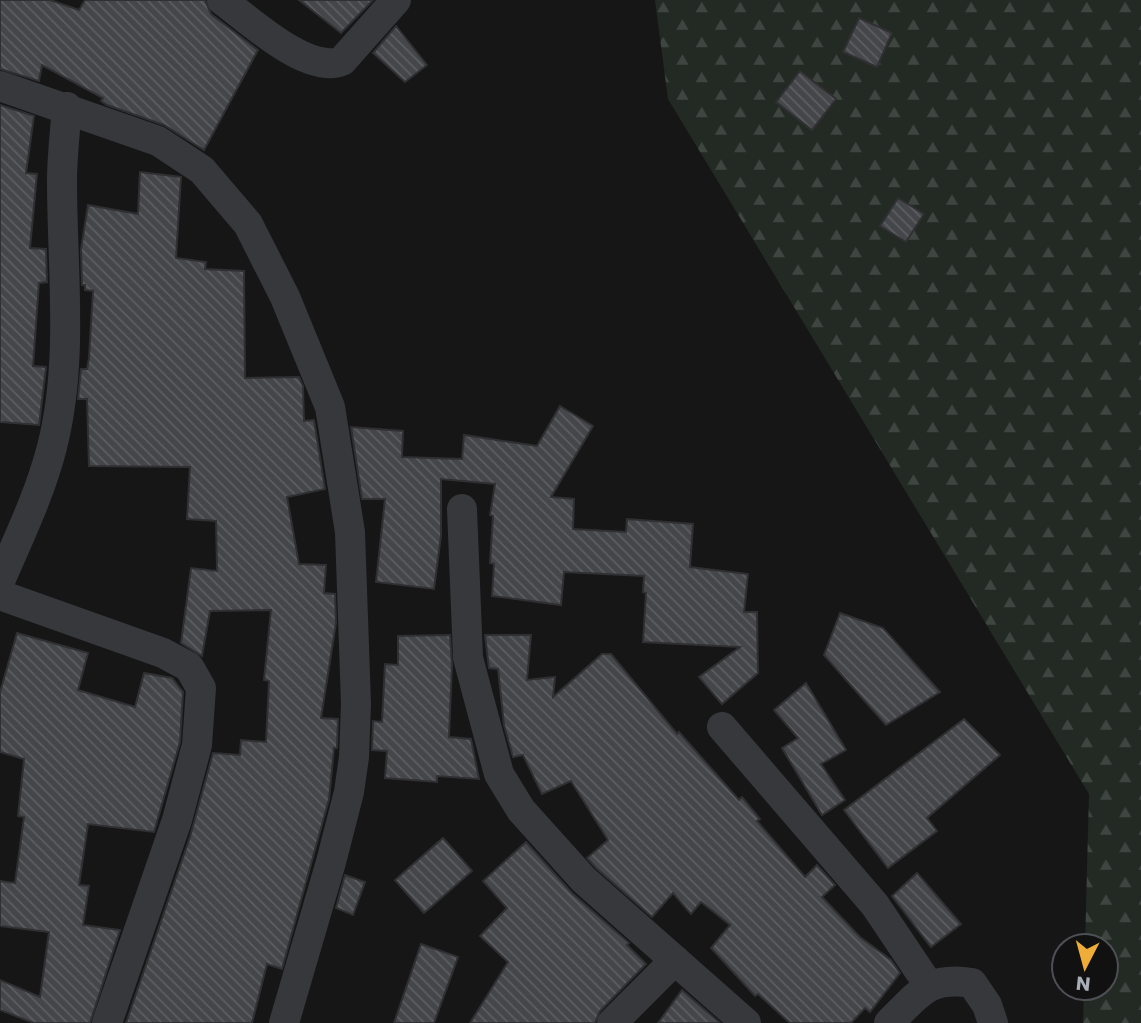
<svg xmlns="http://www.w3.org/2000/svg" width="1141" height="1023" font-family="Poppins,sans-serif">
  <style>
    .forest { fill: url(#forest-firs) }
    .building { fill: url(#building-back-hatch); stroke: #303033; stroke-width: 2 }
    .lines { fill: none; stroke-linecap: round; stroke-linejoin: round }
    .street { stroke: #37383c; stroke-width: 30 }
  </style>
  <defs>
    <pattern id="forest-firs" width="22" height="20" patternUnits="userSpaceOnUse" patternTransform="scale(1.75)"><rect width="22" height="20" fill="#222a23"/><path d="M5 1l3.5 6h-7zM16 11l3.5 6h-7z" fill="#3f4641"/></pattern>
    <pattern id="building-back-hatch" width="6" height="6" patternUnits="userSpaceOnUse" patternTransform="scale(1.75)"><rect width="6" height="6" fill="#45464a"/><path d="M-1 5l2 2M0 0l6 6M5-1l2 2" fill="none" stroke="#5d5e62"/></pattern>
  </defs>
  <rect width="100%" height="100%" fill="#161617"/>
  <path class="forest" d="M655,0H1141V1023H1083L1084,988H1106V946H1085L1089,794L668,99Z"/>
  <g class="building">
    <path d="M0,0H50L79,10L85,0H205L211,14L258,50L204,150L164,125L107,105L101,101L103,98L42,65L39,81L0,69Z"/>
    <path d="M299,0H373L341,33Z"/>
    <path d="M859,18L892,33L877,67L843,52Z"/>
    <path d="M396,26L427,65L405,82L373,53Z"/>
    <path d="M800,71L836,99L812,130L776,102Z"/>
    <path d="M0,105L34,116L26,173L37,174L30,248L46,249L47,282L39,283L33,366L46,367L39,425L0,422Z"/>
    <path d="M140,172L181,177L176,258L206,262L205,269L244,271L245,378L299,377L303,386L304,421L314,420L325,489L287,497L299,564L326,565L324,593L335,594L336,623L321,718L338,719L337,748H334L329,799L282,969L267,964L252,1023H126L190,837L213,753L240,755L241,740L266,742L269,681L264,680L271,610L210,611L202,656L181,643L191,568L217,571L216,521L187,519L190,467L89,466L87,399H78L81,369H87L89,358L93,291L85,290V285H82L81,249L88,205L138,214Z"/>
    <path d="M898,198L924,214L906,242L880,226Z"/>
    <path d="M560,406L593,426L551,497L574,499L573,529L626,532L627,519L693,524L690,567L748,574L744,612H757L758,673L722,704L699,677L740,647L643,642L646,593L643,592L644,576L564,572L561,605L492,596L494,564L490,563L493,516L490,515L495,484L441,479V536L434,589L376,582L385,499H362L351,427L403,431L402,457L462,459L464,435L537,446Z"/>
    <path d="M840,613L883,628L940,692L886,725L824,655Z"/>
    <path d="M17,633L88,653L78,690L135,707L144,673L172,678L183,692L180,742L154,832L88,824L79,885L89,886L83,925L120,930L90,1023H34L0,1010V980L40,997L49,932L0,926V881L15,883L24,817L18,816L24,759L0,752V692Z"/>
    <path d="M450,635L452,665L449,737L471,739L479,779L437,776V782L385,778L387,751L372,750L373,721L382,722L385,664L398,665V636Z"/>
    <path d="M485,635H531L527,680L555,677L553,697L602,654H611L677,734L679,732L739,800L742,797L760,819L757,821L805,877L817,865L835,885L822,897L860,937L891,960L900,973L870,1012L865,1008L851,1023H790L758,994L755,996L711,948L730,925L701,902L691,914L673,893L652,917L596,868L587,858L608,840L571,781L542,794L523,755L513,757L504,725L498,669L489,668Z"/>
    <path d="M806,683L846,750L821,764L845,800L822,815L782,748L798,738L774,710Z"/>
    <path d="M964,719L1000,755L927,818L937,831L888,868L844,810Z"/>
    <path d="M443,838L472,871L424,913L395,880Z"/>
    <path d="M526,842L572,893L629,943L627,945L646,964L600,1011L595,1023H470L508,962L480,936L507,908L483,881Z"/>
    <path d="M917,873L961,924L931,947L892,896Z"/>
    <path d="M345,875L365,882L353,915L336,908Z"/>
    <path d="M421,944L458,957L434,1023H394Z"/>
    <path d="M682,990L720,1023H658Z"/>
  </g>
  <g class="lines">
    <g class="street">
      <path d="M222,0C249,20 308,75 342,61L396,0"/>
      <path d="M0,86L158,141L202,170L248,224L285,297L330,407L350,532L356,704L354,757L349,792L331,862L284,1023"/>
      <path d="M462,509L468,658L499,774L521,810L584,880L746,1023"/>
      <path d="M0,581C19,537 40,494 52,447C74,361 62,269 62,181C62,157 65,132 67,107"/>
      <path d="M0,595L163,653L189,667L201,688L197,745L177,820L107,1023"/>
      <path d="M722,727L875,905L928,984"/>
      <path d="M612,1023L675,960"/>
      <path d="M889,1023C919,994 927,976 972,983L987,1005L993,1023"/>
    </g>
  </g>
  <g transform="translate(1085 967) rotate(186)"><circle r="33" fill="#111112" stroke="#4d4f54" stroke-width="2"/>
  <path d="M0-5L12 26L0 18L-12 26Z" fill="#edad38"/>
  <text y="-10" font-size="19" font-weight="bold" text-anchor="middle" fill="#a8adb7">N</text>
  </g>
</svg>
